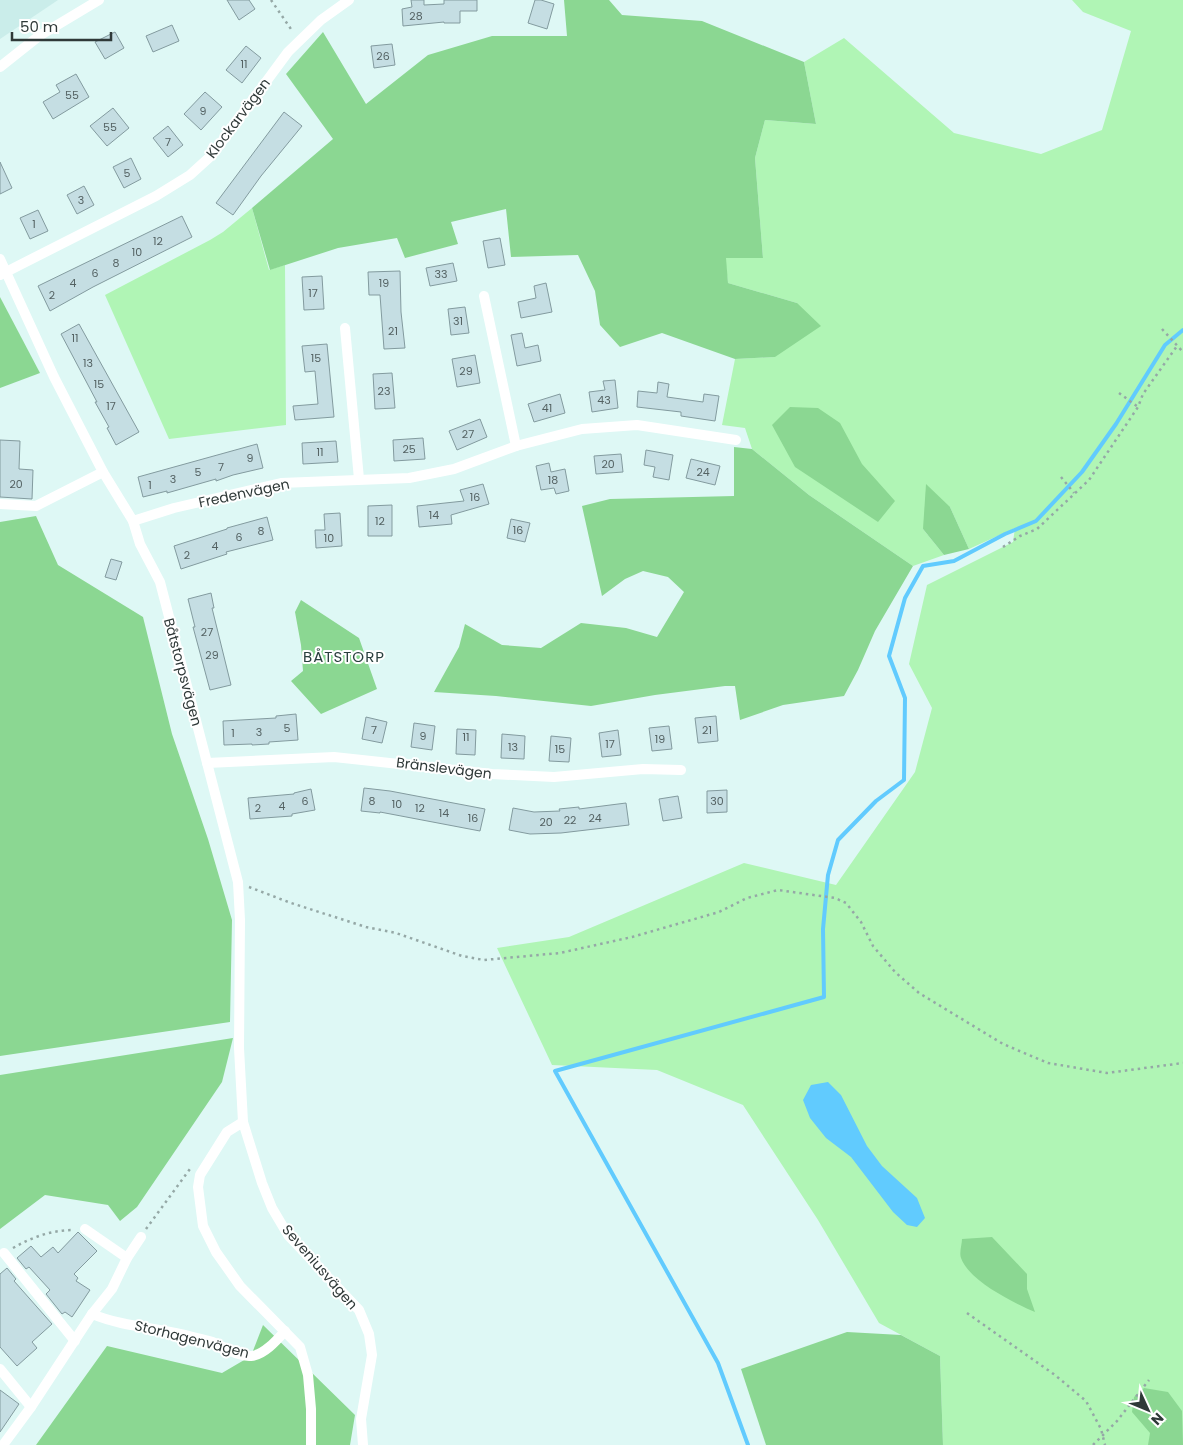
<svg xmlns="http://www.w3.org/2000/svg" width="1183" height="1445" font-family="Poppins,sans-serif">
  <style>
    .built { fill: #caedea }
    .green { fill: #b0f5b5 }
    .forest { fill: #8bd792 }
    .water { fill: #61cbfe }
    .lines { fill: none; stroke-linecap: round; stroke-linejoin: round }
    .stream { stroke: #61cbfe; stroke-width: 4 }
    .building { fill: #c5dee3; stroke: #839b9f }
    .path { stroke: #95a8a6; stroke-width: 2.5; stroke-dasharray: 2.5 4; stroke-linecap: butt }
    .street { stroke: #fff; stroke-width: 10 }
    .labels { text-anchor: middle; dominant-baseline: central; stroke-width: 4; stroke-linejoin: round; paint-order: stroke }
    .number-label { font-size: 11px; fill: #546263 }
    .street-label { font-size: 14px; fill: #2f3938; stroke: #fff }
    .neighbourhood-label { font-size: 15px; letter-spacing: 1px; fill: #2a403e; stroke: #fff }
  </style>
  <rect width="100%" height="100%" fill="#def8f5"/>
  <path class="built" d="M0,0H58L0,39Z"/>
  <g class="green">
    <path d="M1072,0H1183V1445H943L940,1356L879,1323L818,1220L743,1105L657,1070L552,1065L497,948L569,937L744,863L836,885L915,772L932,708L909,664L927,585L1013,542L1015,528L969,549L950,507L923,529L944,555L913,566L809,495L752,449L745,428L722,425L735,359L775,357L797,303L728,283L725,258H763L755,158L765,120L816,124L804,62L844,38L954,133L1041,154L1102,130L1131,31L1083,12Z"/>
    <path d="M252,208L269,270L285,265L286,425L169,439L105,295L210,240L223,232Z"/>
  </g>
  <g class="forest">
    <path d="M564,0H609L622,15L702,21L804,62L816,124L765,120L755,158L763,258H726L728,283L797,303L821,326L775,357L735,359L662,333L620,347L600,325L595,291L578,255L511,257L506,209L451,222L458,244L405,258L397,238L338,248L270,270L252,208L333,139L286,74L323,32L366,104L428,55L492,36H567Z"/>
    <path d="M0,297L40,373L0,388Z"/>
    <path d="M790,407L818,408L840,423L862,464L895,501L878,522L795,467L772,425Z"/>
    <path d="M734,447L752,449L809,495L913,566L875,631L858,670L844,696L783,705L740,720L735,686H725L655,695L591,706L496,696L434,692L459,647L465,624L502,645L541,648L581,623L626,628L657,637L684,592L668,577L643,571L625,579L602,596L582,506L610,499L734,496Z"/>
    <path d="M926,484L950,507L969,549L944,555L923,529Z"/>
    <path d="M36,516L58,565L143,617L172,734L208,839L232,920L230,1022L0,1056V522Z"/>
    <path d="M301,600L359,638L377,689L321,714L291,681L303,671L301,645L295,612Z"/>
    <path d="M233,1038L222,1082L137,1207L120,1221L108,1205L45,1195L0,1229V1075Z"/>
    <path d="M992,1237L1027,1274V1289L1035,1312C1014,1303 969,1281 961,1258C959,1253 962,1244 962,1239Z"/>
    <path d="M263,1325L355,1415L350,1445H36L107,1346L222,1373L251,1356Z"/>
    <path d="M847,1332L901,1335L940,1356L943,1445H766L741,1369Z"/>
    <path d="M1144,1388L1168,1392L1182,1411L1183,1445H1148L1150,1433L1132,1412L1134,1397Z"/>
  </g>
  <path class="water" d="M828,1082L841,1095L867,1146L882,1166L917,1198L925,1218L917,1227L907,1225L893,1212L851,1157L826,1138L810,1118L803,1100L811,1085Z"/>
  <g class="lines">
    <path class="stream" d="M748,1445L718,1363L555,1071L824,997L823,929L828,875L838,840L876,801L904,780L905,698L889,656L905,598L923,566L954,561L1005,534L1036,521L1082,472L1116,424L1165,345L1183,330"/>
  </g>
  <g class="building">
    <path d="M227,0H249L255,9L239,20Z"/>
    <path d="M411,0H424V5L444,4V0H477V11H460V23H444V22L403,26L402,9L412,7Z"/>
    <path d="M535,0H541L554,4L547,29L528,23Z"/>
    <path d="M172,25L179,41L153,52L146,36Z"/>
    <path d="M115,32L124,48L105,59L95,42Z"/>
    <path d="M392,44L395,65L374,68L371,46Z"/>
    <path d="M246,46L261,58L242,83L226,70Z"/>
    <path d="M76,74L89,97L53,119L43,102L60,92L56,85Z"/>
    <path d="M205,92L222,107L201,130L184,114Z"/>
    <path d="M113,108L129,128L107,146L90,126Z"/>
    <path d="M284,112L302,126L261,176L233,215L216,203Z"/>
    <path d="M168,126L183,145L168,157L153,138Z"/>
    <path d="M131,158L141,179L124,188L113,167Z"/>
    <path d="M0,162L12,188L0,194Z"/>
    <path d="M84,186L94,205L77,214L67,195Z"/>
    <path d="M38,210L48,231L30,239L20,218Z"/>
    <path d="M182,216L192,237L93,287L50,311L38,286Z"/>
    <path d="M500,238L505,265L488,268L483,241Z"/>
    <path d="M453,263L457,281L430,286L426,268Z"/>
    <path d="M400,271L401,312L405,348L384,349L380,295H369L368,272Z"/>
    <path d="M322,276L324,309L304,310L302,277Z"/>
    <path d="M546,283L552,312L521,318L518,302L536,298L534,286Z"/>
    <path d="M465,307L469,333L451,335L448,309Z"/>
    <path d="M79,324L139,432L116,445L107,428L109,427L95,402H97L61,334Z"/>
    <path d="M522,333L525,348L538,345L541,361L517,366L511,335Z"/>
    <path d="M327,344L334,417L295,420L293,406L318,404L315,371L305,372L302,346Z"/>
    <path d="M475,355L480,383L457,387L452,359Z"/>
    <path d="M392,373L395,408L375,409L373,374Z"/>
    <path d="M615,380L618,408L592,412L589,392L605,390L603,381Z"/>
    <path d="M658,382L669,384L667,397L703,402L704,394L719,396L715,421L681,416V412L637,407L638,391L657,393Z"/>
    <path d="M560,394L565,413L534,422L528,404Z"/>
    <path d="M480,419L487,437L457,450L449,431Z"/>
    <path d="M423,438L425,459L394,461L393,440Z"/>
    <path d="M0,440L20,441L19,469L33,470L32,499L0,497Z"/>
    <path d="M336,441L338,462L303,464L302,443Z"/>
    <path d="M257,444L263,468L233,475L216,481V479L167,493V491L143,497L138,477Z"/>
    <path d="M646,450L673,455L669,480L653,477L655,467L644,465Z"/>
    <path d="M621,454L623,472L596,474L594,456Z"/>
    <path d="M691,459L720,466L715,485L686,478Z"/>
    <path d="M549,463L551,472L565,469L569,491L556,494L554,488L541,490L536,466Z"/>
    <path d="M483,484L489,504L451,515L452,524L419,527L417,506L464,501L460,490Z"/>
    <path d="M392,505V536H368V506Z"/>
    <path d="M340,513L342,546L316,548L315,530H325L324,514Z"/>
    <path d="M267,517L273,540L226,552L227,554L181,569L174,546L227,529V528Z"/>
    <path d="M511,519L530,523L525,542L507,538Z"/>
    <path d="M111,559L122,562L116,580L105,577Z"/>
    <path d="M211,593L214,608H212L231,685L210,690L193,627H195L188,599Z"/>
    <path d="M296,714L298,740L269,742V744L252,745V744L224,745L223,721L276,718V716Z"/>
    <path d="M716,716L718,741L698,743L695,718Z"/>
    <path d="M366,717L387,722L382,743L362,739Z"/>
    <path d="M414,723L435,726L432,750L411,747Z"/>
    <path d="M669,726L672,749L652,751L649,728Z"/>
    <path d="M457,729L476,730L475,755L456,754Z"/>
    <path d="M618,730L621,755L602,757L599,733Z"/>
    <path d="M502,734L525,736L524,759L501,758Z"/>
    <path d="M551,736L571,738L569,762L549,761Z"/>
    <path d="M364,788L390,791L485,809L480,831L380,812V813L361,811Z"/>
    <path d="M311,789L315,810L292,814V816L250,819L248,798L294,794V793Z"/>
    <path d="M727,790V812L707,813V791Z"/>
    <path d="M678,796L682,818L663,821L659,799Z"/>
    <path d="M626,803L629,825L561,833L530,834L509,830L513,808L534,812L560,811L559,809L579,807V809Z"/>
    <path d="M78,1232L97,1251L74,1274L78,1278L76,1281L90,1290L72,1317L65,1312L62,1314L46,1294L50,1290L29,1267L26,1269L17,1258L31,1246L41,1257L53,1247L58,1253Z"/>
    <path d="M7,1268L16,1279L14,1281L52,1324L32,1342L37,1348L17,1366L0,1347V1274Z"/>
    <path d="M0,1390L19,1404L0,1432Z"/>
  </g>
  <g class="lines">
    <g class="path">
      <path d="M271,0L293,32"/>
      <path d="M1162,329L1183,352"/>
      <path d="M1119,393L1138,407"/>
      <path d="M1061,477L1074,493"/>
      <path d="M1003,547L1020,536L1037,529L1089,480L1138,407L1143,394L1177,346"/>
      <path d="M249,887L291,903L366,927L396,933L462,956L484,960L560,953L632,937L719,912L747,898L778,890L835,898L846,903L861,922L873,946L895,972L919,993L1003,1044L1048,1063L1107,1073L1183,1063"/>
      <path d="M146,1229L190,1169"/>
      <path d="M13,1248C32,1237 52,1230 74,1230"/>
      <path d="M967,1313L1055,1375L1086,1401L1101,1429L1105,1445"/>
      <path d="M1093,1445L1117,1421L1149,1380"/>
    </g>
    <g class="street">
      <path d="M0,67L39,36L99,0"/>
      <path d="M0,259L54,377L103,472L133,521L140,544L160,582L238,882L240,920L239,1048L243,1122L262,1183L272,1208L288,1235L359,1310L369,1334L372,1355L361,1419L363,1445"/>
      <path d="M0,275L156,196L190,175L212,155L288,52L321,20L349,0"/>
      <path d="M484,296L516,446"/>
      <path d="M345,328L359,479"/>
      <path d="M0,504L36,506L103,472"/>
      <path d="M133,521L174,508L281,483L409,478L454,469L516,446L582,429L637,425L736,440"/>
      <path d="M207,763L334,757L492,774L554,777L643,769L681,770"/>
      <path d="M243,1122L227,1132L200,1175L198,1187L203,1226L216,1252L240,1286L300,1347L308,1375L311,1409V1445"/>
      <path d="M85,1229L127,1258"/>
      <path d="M4,1253L75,1341"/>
      <path d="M92,1314C123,1327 160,1328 193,1337C200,1339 208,1340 215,1343C227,1348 238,1357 251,1356C264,1355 277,1340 285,1331"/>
      <path d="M0,1369L31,1407"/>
      <path d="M3,1445L31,1407L92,1314L112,1289L127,1258L141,1237"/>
    </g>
  </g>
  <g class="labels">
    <g class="number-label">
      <text x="416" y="16">28</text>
      <text x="383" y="56">26</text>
      <text x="244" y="64">11</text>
      <text x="72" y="95">55</text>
      <text x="203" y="111">9</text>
      <text x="110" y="127">55</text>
      <text x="168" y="142">7</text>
      <text x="127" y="173">5</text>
      <text x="81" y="200">3</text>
      <text x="34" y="224">1</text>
      <text x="158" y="241">12</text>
      <text x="137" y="252">10</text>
      <text x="116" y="263">8</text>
      <text x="95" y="273">6</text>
      <text x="441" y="274">33</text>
      <text x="73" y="283">4</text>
      <text x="384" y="283">19</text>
      <text x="313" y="293">17</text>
      <text x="52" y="295">2</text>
      <text x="458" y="321">31</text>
      <text x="393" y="331">21</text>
      <text x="75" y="338">11</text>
      <text x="316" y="358">15</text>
      <text x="88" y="363">13</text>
      <text x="466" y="371">29</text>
      <text x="99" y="384">15</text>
      <text x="384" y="391">23</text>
      <text x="604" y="400">43</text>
      <text x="111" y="406">17</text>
      <text x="547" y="408">41</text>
      <text x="468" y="434">27</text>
      <text x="409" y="449">25</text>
      <text x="320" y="452">11</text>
      <text x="250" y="458">9</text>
      <text x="608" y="464">20</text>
      <text x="221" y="467">7</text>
      <text x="198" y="472">5</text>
      <text x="703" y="472">24</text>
      <text x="173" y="479">3</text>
      <text x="553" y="480">18</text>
      <text x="16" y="484">20</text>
      <text x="150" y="485">1</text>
      <text x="475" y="497">16</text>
      <text x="434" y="515">14</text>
      <text x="380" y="521">12</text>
      <text x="518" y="530">16</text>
      <text x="261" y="531">8</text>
      <text x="239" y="537">6</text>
      <text x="329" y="538">10</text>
      <text x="215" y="546">4</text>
      <text x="187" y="555">2</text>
      <text x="207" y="632">27</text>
      <text x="212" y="655">29</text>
      <text x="287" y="728">5</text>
      <text x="374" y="730">7</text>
      <text x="707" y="730">21</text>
      <text x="259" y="732">3</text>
      <text x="233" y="733">1</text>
      <text x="423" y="736">9</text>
      <text x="466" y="737">11</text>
      <text x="660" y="739">19</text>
      <text x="610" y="744">17</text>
      <text x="513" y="747">13</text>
      <text x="560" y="749">15</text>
      <text x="305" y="801">6</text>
      <text x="372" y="801">8</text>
      <text x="717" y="801">30</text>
      <text x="397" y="804">10</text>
      <text x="282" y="806">4</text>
      <text x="258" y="808">2</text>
      <text x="420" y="808">12</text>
      <text x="444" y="813">14</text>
      <text x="473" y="818">16</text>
      <text x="595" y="818">24</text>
      <text x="570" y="820">22</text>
      <text x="546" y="822">20</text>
    </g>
    <g class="street-label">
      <text transform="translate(238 118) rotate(-53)">Klockarvägen</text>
      <text transform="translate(244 493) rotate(-12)">Fredenvägen</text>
      <text transform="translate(183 672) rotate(75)">Båtstorpsvägen</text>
      <text transform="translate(444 768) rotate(7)">Bränslevägen</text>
      <text transform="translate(320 1267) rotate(49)">Seveniusvägen</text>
      <text transform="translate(192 1339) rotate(14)">Storhagenvägen</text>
    </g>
    <g class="neighbourhood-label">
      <text x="344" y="656">BÅTSTORP</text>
    </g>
  </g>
  <g transform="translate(1148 1410) rotate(134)" stroke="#ffffff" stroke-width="4" paint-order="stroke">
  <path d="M0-4L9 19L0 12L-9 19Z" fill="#2f3938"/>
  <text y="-8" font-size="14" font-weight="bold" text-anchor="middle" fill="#2f3938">N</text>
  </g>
  <path d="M12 32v8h99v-8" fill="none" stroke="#2f3938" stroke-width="2.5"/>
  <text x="20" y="32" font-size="15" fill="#2f3938" stroke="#ffffff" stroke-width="4" paint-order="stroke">50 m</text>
</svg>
